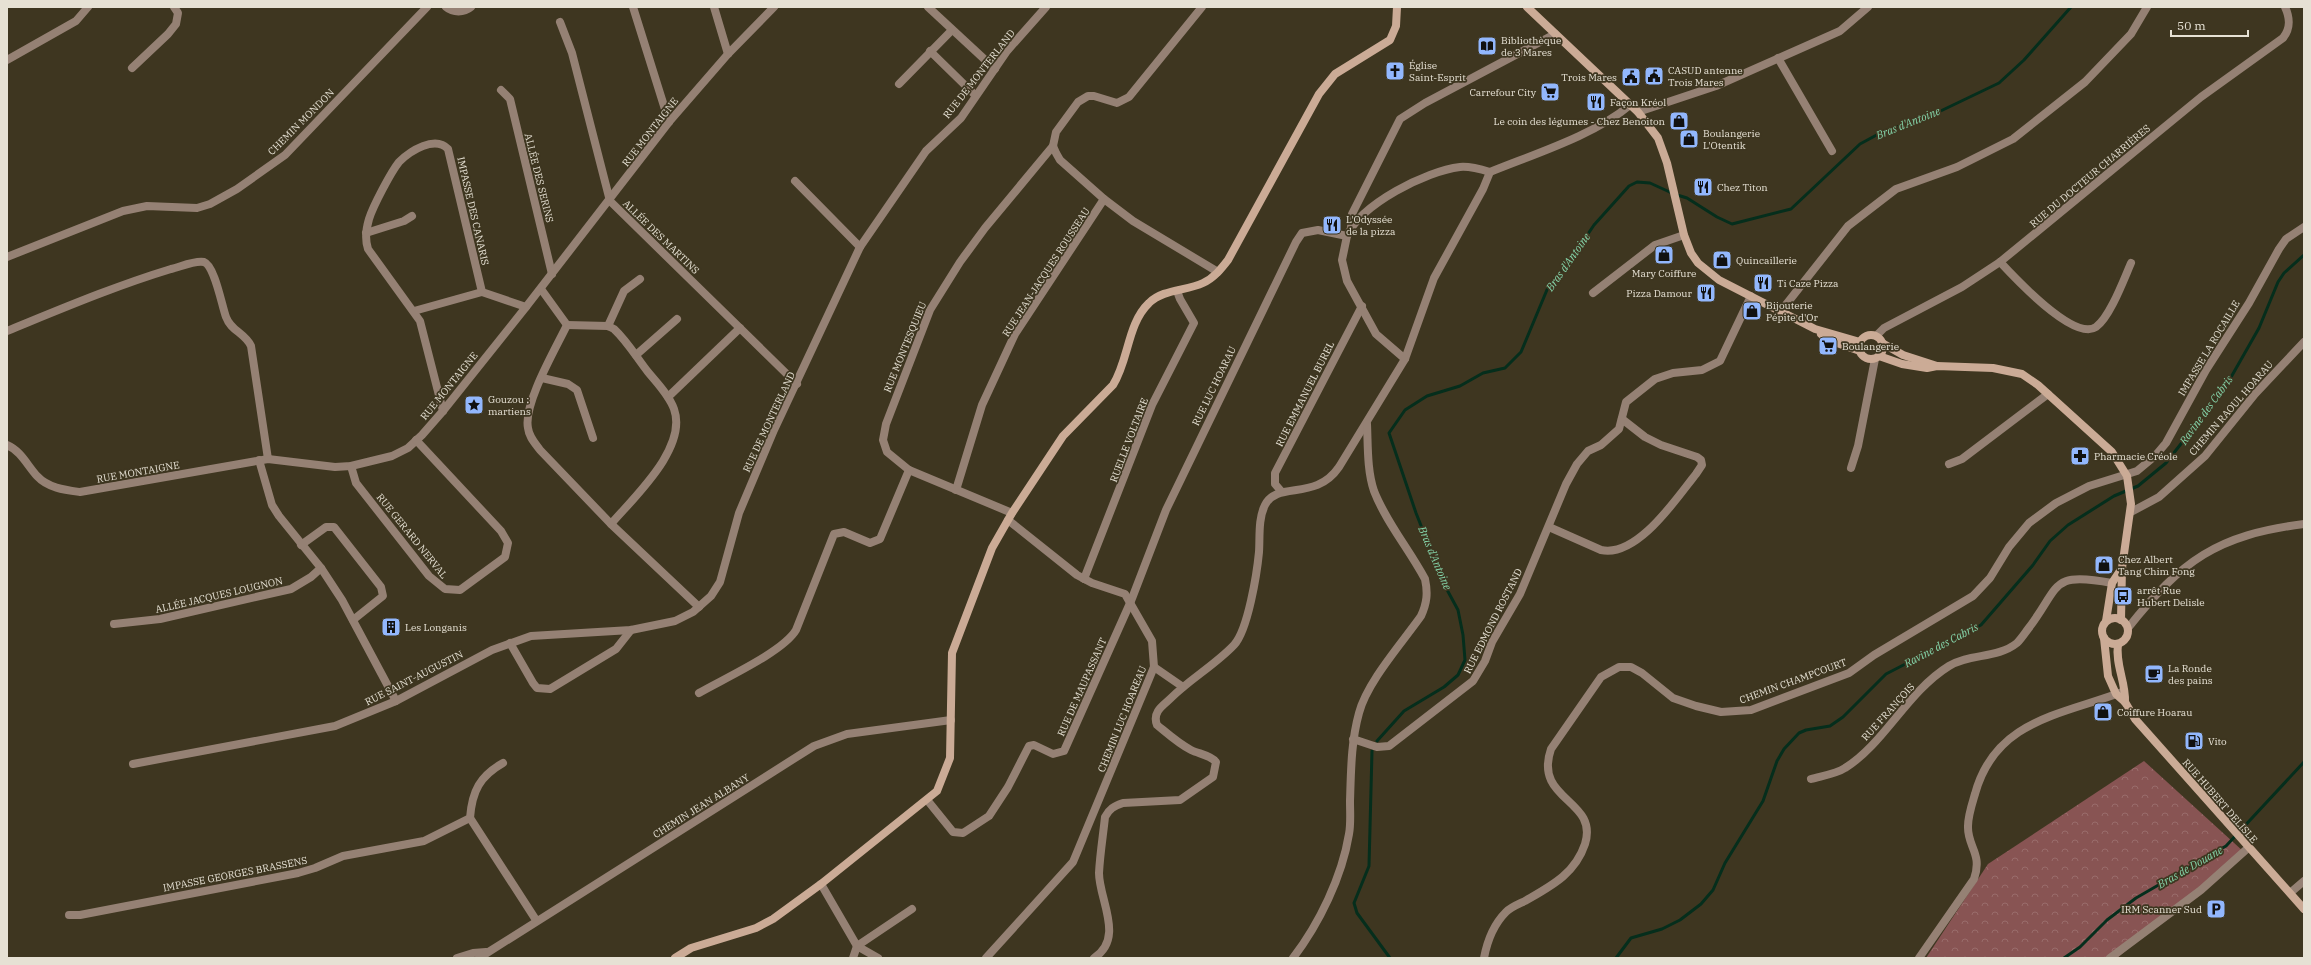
<svg xmlns="http://www.w3.org/2000/svg" width="2311" height="965" font-family="'IBM Plex Serif',serif">
  <style>
    .forest { fill: url(#forest-crowns) }
    .lines { fill: none; stroke-linecap: round; stroke-linejoin: round }
    .stream { stroke: #052e1c; stroke-width: 3 }
    .minor { stroke: #958174; stroke-width: 8 }
    .tertiary { stroke: #958174; stroke-width: 8 }
    .secondary { stroke: #cbab96; stroke-width: 8 }
    .labels { text-anchor: middle; dominant-baseline: central; stroke-width: 3.5; stroke-linejoin: round; paint-order: stroke }
    .poi-label { font-size: 10px; fill: #e6e1d4; stroke: #3e3620; text-anchor: start }
    .street-label { font-size: 10px; fill: #e6e1d4; stroke: #3e3620 }
    .water-label { font-size: 11px; font-style: italic; fill: #85d5aa; stroke: #3e3620 }
  </style>
  <defs>
    <pattern id="forest-crowns" width="20" height="18" patternUnits="userSpaceOnUse"><rect width="20" height="18" fill="#885453"/><path d="M2 6a3 3 0 1 1 6 0M12 15a3 3 0 1 1 6 0" fill="none" stroke="#996c6b"/></pattern>
  </defs>
  <rect width="100%" height="100%" fill="#3e3620"/>
  <path class="forest" d="M2144,761L2244,852L2117,958H1926L1988,864Z"/>
  <g class="lines">
    <g class="stream">
      <path d="M1377,741L1404,711L1444,687L1458,675L1465,660L1463,635L1458,610L1445,586L1416,513L1389,433L1405,410L1427,396L1460,386L1483,373L1505,368L1521,352L1549,285L1567,265L1594,225L1629,186L1637,182L1650,183L1674,194L1687,198L1717,217L1732,224L1791,209L1860,144L1884,131L1926,118L1999,83L2024,60L2071,7"/>
      <path d="M1372,751L1369,866L1354,903L1357,913L1390,958"/>
      <path d="M1616,958L1631,938L1662,929L1680,920L1701,904L1713,890L1725,863L1763,801L1777,761L1784,749L1799,733L1806,730L1830,726L1843,717L1886,674L1981,625L2033,565L2050,541L2068,525L2114,496L2138,486L2166,463L2226,386L2259,328L2278,282L2284,273L2304,255"/>
      <path d="M2064,958L2080,947L2107,920L2136,898L2226,846L2304,762"/>
    </g>
    <g class="minor">
      <path d="M446,7C453,13 464,13 471,7"/>
      <path d="M633,7L669,122"/>
      <path d="M714,7L728,54"/>
      <path d="M928,7L995,69"/>
      <path d="M1202,7L1129,97L1117,103L1094,96H1088L1078,102L1056,132L1053,146L1056,153L1060,160L1104,199L1133,221L1218,272"/>
      <path d="M560,22L572,53L610,201L797,384"/>
      <path d="M930,51L975,95"/>
      <path d="M1778,58L1832,151"/>
      <path d="M7,60L76,21L88,7"/>
      <path d="M132,68L168,34L176,24L178,13L174,7"/>
      <path d="M899,84L952,30"/>
      <path d="M501,90L510,99L552,274"/>
      <path d="M1638,112L1716,86L1840,31L1868,7"/>
      <path d="M795,181L860,247"/>
      <path d="M1351,228L1352,214L1400,119L1425,103L1555,34"/>
      <path d="M366,233L404,221L412,216"/>
      <path d="M1347,236L1342,260L1347,281L1376,334L1405,359"/>
      <path d="M7,257L123,211L147,206L197,208L210,204L237,189L285,155L427,7"/>
      <path d="M2000,262C2013,276 2074,342 2096,327C2110,317 2124,279 2131,263"/>
      <path d="M541,289L567,325"/>
      <path d="M1593,293L1655,245L1684,235"/>
      <path d="M414,311L482,292"/>
      <path d="M1781,311L1848,226L1896,189L1957,167L2013,139L2085,82L2131,34L2147,7"/>
      <path d="M567,325C556,348 523,404 528,428C529,437 535,443 540,450L611,524L699,607"/>
      <path d="M567,325L608,326L614,329C627,341 637,358 648,372C657,383 669,395 674,409C688,448 634,497 611,524"/>
      <path d="M608,326L624,291L640,279"/>
      <path d="M7,331C61,309 115,286 171,269C180,267 195,260 204,262C215,266 222,307 226,317C231,331 245,333 251,346L268,459"/>
      <path d="M636,355L677,319"/>
      <path d="M542,378L568,384L577,390L593,438"/>
      <path d="M668,397L740,328"/>
      <path d="M443,411L420,321L368,249C365,240 366,229 369,219C373,206 391,172 399,162C410,151 435,135 448,149L482,292L526,307"/>
      <path d="M7,445C21,451 27,465 37,476C48,488 65,490 80,492L268,459L335,467L351,466L392,456L408,448L422,435L443,411L526,307L669,122L728,54L774,7"/>
      <path d="M259,460L272,505L279,516L321,568L342,600L396,701"/>
      <path d="M1949,464L1962,459L2048,394"/>
      <path d="M351,466L356,483L429,576L445,589L460,590L505,557L508,543L501,531L416,440"/>
      <path d="M1851,468L1858,446L1875,359"/>
      <path d="M956,490L982,405L1015,334L1104,199"/>
      <path d="M1281,491L1275,484V473L1362,306"/>
      <path d="M2131,512L2159,497L2205,456L2255,394L2304,342"/>
      <path d="M1012,513L909,470L887,452L883,440L886,424L930,310L960,262L985,228L1053,146"/>
      <path d="M1549,527L1601,550C1637,558 1676,499 1696,474L1702,465L1701,460L1697,457L1661,445L1645,437L1622,419"/>
      <path d="M301,545L326,527H334L381,587L383,596L353,620"/>
      <path d="M1084,579L1152,405L1194,323L1180,299L1177,291"/>
      <path d="M114,624L160,619L291,589L311,577L321,568"/>
      <path d="M2128,628C2182,560 2217,535 2304,524"/>
      <path d="M510,643L533,683L537,688L550,689L616,649L631,630"/>
      <path d="M1154,667L1183,687"/>
      <path d="M699,693C723,679 783,652 796,630L834,534L844,532L870,543L880,539L909,470"/>
      <path d="M1353,739L1377,747L1389,746L1473,681L1485,661L1492,642L1520,594L1566,484L1577,464L1588,451L1601,445L1619,429L1626,402L1655,379L1673,373L1702,370L1720,361L1751,296"/>
      <path d="M133,764L335,726L396,701L492,650L531,636L631,630L675,621L693,612L711,596L720,582L739,513L774,430L860,247L926,151L961,118L1007,51L1046,7"/>
      <path d="M1811,779C1821,776 1836,774 1845,768C1884,744 1907,692 1949,666C1970,653 1997,659 2017,643C2021,639 2025,633 2028,629C2061,586 2049,571 2112,583"/>
      <path d="M928,801L953,832L963,833L989,816L1008,787L1029,746L1034,745L1053,754L1064,751L1131,601L1166,510L1296,242L1302,233L1318,230L1347,236C1361,204 1426,171 1460,167C1470,166 1480,169 1490,172"/>
      <path d="M470,818L536,920"/>
      <path d="M821,884L857,946L878,958"/>
      <path d="M2290,893L2304,881"/>
      <path d="M69,915H80L298,873L315,868L343,856L424,841L470,818C472,791 480,776 503,763"/>
      <path d="M457,958L473,953L486,952"/>
      <path d="M479,958L814,746L847,734L951,720"/>
      <path d="M853,958L857,946L912,909"/>
      <path d="M986,958L1073,862L1154,667L1152,641L1125,594L1092,583L1077,575L1008,520"/>
      <path d="M1094,958C1125,938 1099,900 1099,873C1100,854 1103,836 1105,817C1109,809 1114,806 1123,803L1180,800L1213,777L1216,762C1210,755 1199,754 1191,750C1179,744 1168,734 1157,725C1155,720 1155,716 1158,711C1161,706 1167,702 1171,698C1190,679 1215,665 1234,645C1248,630 1257,573 1259,552C1260,537 1258,519 1265,505C1278,480 1315,502 1339,467L1405,359L1434,278L1483,189L1490,172C1534,154 1595,135 1630,105"/>
      <path d="M1293,958C1319,924 1342,877 1349,834C1351,824 1350,812 1350,801C1351,771 1351,742 1359,713C1367,682 1402,643 1421,616C1427,603 1428,593 1425,579C1409,549 1386,522 1374,491C1367,470 1368,446 1367,424"/>
      <path d="M1484,958C1487,942 1494,924 1506,912C1511,907 1519,904 1525,901C1551,886 1575,874 1585,844C1599,799 1533,801 1551,749L1601,677L1619,667H1631L1642,673L1673,698L1696,706L1721,712L1751,710L1849,673L1874,655L1973,596L1990,578L2009,547L2029,523L2056,503L2089,486L2137,471L2155,456L2166,443L2206,370L2249,303L2279,249L2286,239L2304,227"/>
      <path d="M1919,958L1974,879C1983,853 1967,847 1968,826C1968,816 1972,804 1975,794C1995,720 2061,715 2122,692"/>
      <path d="M2110,958L2201,890L2248,848"/>
    </g>
    <path class="tertiary" d="M1876,336L1884,328L1962,287L2000,262L2201,97L2283,38C2291,28 2290,18 2285,7"/>
    <g class="secondary">
      <path d="M1527,7L1638,112L1658,138L1667,163L1684,235L1691,253L1698,263L1719,280L1815,329L1860,342"/>
      <path d="M1821,334L1834,342L1860,351"/>
      <circle cx="1871" cy="347" r="12"/>
      <path d="M1882,343L1903,355L1937,366"/>
      <path d="M1879,356L1902,364L1927,368L1937,366L1993,368L2022,374L2038,385L2112,452L2127,476L2131,504L2122,568L2121,620"/>
      <circle cx="2115" cy="631" r="13"/>
      <path d="M2106,621L2112,583L2122,568"/>
      <path d="M2104,638L2108,676L2116,694L2125,702L2135,719L2304,909"/>
      <path d="M2118,644C2115,665 2126,682 2125,702"/>
      <path d="M675,958L691,948L756,928L773,919L821,884L937,791L950,758L952,653L992,548L1012,513L1063,436L1113,385C1129,360 1127,324 1149,303C1163,289 1186,291 1203,283C1214,278 1221,269 1228,260L1319,94L1335,74L1390,40L1396,26L1397,7"/>
    </g>
  </g>
  <defs>
    <symbol id="library-square" viewBox="-11 -11 22 22"><rect x="-9" y="-9" width="18" height="18" rx="4" fill="#92b7fd" stroke="#3e3620"/><path d="M-6-4Q-3-5.5-.7-3.5V5Q-3 3-6 4ZM6-4Q3-5.5 .7-3.5V5Q3 3 6 4Z" fill="#111"/></symbol>
    <symbol id="church-square" viewBox="-11 -11 22 22"><rect x="-9" y="-9" width="18" height="18" rx="4" fill="#92b7fd" stroke="#3e3620"/><path d="M-1.2-6h2.4v3.5h3.3v2.4h-3.3V6h-2.4V-.1h-3.3v-2.4h3.3Z" fill="#111"/></symbol>
    <symbol id="civic-square" viewBox="-11 -11 22 22"><rect x="-9" y="-9" width="18" height="18" rx="4" fill="#92b7fd" stroke="#3e3620"/><path d="M-.6-6.5H3V-4.5H.6V-3L4-1V1h2V6H-6V1h2V-1L-.6-3ZM-1.2 2.5V6h2.4V2.5Z" fill="#111"/></symbol>
    <symbol id="supermarket-square" viewBox="-11 -11 22 22"><rect x="-9" y="-9" width="18" height="18" rx="4" fill="#92b7fd" stroke="#3e3620"/><path d="M-6-5.5h2.5l.6 2H6L4.5 2H-2.5L-4.4-4H-6ZM-1.5 3.2a1.3 1.3 0 1 0 .1 0ZM3 3.2a1.3 1.3 0 1 0 .1 0Z" fill="#111"/></symbol>
    <symbol id="restaurant-square" viewBox="-11 -11 22 22"><rect x="-9" y="-9" width="18" height="18" rx="4" fill="#92b7fd" stroke="#3e3620"/><path d="M-5-6h1v4h1v-4h1v4h1v-4h1v5L-1.5 .5V6h-2V.5L-5-1ZM5-6V6H3V1.5H1.5Q1.5-4 5-6Z" fill="#111"/></symbol>
    <symbol id="shop-square" viewBox="-11 -11 22 22"><rect x="-9" y="-9" width="18" height="18" rx="4" fill="#92b7fd" stroke="#3e3620"/><path d="M-5-2.5h2.3a2.7 3.5 0 0 1 5.4 0H5L5.5 6h-11ZM-1.5-2.5h3a1.5 2.3 0 0 0-3 0Z" fill="#111"/></symbol>
    <symbol id="sight-square" viewBox="-11 -11 22 22"><rect x="-9" y="-9" width="18" height="18" rx="4" fill="#92b7fd" stroke="#3e3620"/><path d="M0-6L1.8-2.2L6-1.7L2.9 1.2L3.7 5.4L0 3.3L-3.7 5.4L-2.9 1.2L-6-1.7L-1.8-2.2Z" fill="#111"/></symbol>
    <symbol id="pharmacy-square" viewBox="-11 -11 22 22"><rect x="-9" y="-9" width="18" height="18" rx="4" fill="#92b7fd" stroke="#3e3620"/><path d="M-2-6h4v4h4v4h-4v4h-4v-4h-4v-4h4Z" fill="#111"/></symbol>
    <symbol id="bus-square" viewBox="-11 -11 22 22"><rect x="-9" y="-9" width="18" height="18" rx="4" fill="#92b7fd" stroke="#3e3620"/><path d="M-5-6H5V4H4V6H2V4H-2V6H-4V4H-5ZM-3.5-4V0h7V-4ZM-3.5 1.2v1.5H-2V1.2ZM2 1.2v1.5H3.5V1.2Z" fill="#111"/></symbol>
    <symbol id="building-square" viewBox="-11 -11 22 22"><rect x="-9" y="-9" width="18" height="18" rx="4" fill="#92b7fd" stroke="#3e3620"/><path d="M-4-6H4V6H1V3H-1V6H-4ZM-2.5-4.3h1.7v1.8h-1.7ZM.8-4.3h1.7v1.8H.8ZM-2.5-1h1.7V.8h-1.7ZM.8-1h1.7V.8H.8Z" fill="#111"/></symbol>
    <symbol id="cafe-square" viewBox="-11 -11 22 22"><rect x="-9" y="-9" width="18" height="18" rx="4" fill="#92b7fd" stroke="#3e3620"/><path d="M-5.5-4.5H6V0H3Q3 3.5 0 3.5H-2.5Q-5.5 3.5-5.5 0ZM3-3.2v2h1.7v-2ZM-6 4.5H4V6H-6Z" fill="#111"/></symbol>
    <symbol id="fuel-square" viewBox="-11 -11 22 22"><rect x="-9" y="-9" width="18" height="18" rx="4" fill="#92b7fd" stroke="#3e3620"/><path d="M-5.5-6h7V0h2V4h1.3V-2.5L3-4.5l.8-.8L6-3V5H2.5V1h-1V6h-7ZM-4.2-4.7v3.2H.2V-4.7Z" fill="#111"/></symbol>
    <symbol id="parking-square" viewBox="-11 -11 22 22"><rect x="-9" y="-9" width="18" height="18" rx="4" fill="#92b7fd" stroke="#3e3620"/><path d="M-3.5-5.5H1a3.5 3.5 0 0 1 0 7H-1V5.5H-3.5ZM-1-3.4V-.6H.8a1.4 1.4 0 0 0 0-2.8Z" fill="#111"/></symbol>
  </defs>
  <g fill-rule="evenodd">
    <use href="#library-square" x="1476" y="35" width="22" height="22"/>
    <use href="#church-square" x="1384" y="60" width="22" height="22"/>
    <use href="#civic-square" x="1643" y="65" width="22" height="22"/>
    <use href="#civic-square" x="1620" y="66" width="22" height="22"/>
    <use href="#supermarket-square" x="1539" y="81" width="22" height="22"/>
    <use href="#restaurant-square" x="1585" y="91" width="22" height="22"/>
    <use href="#shop-square" x="1668" y="110" width="22" height="22"/>
    <use href="#shop-square" x="1678" y="128" width="22" height="22"/>
    <use href="#restaurant-square" x="1692" y="176" width="22" height="22"/>
    <use href="#restaurant-square" x="1321" y="214" width="22" height="22"/>
    <use href="#shop-square" x="1653" y="244" width="22" height="22"/>
    <use href="#shop-square" x="1711" y="249" width="22" height="22"/>
    <use href="#restaurant-square" x="1752" y="272" width="22" height="22"/>
    <use href="#restaurant-square" x="1695" y="282" width="22" height="22"/>
    <use href="#shop-square" x="1741" y="300" width="22" height="22"/>
    <use href="#supermarket-square" x="1817" y="335" width="22" height="22"/>
    <use href="#sight-square" x="463" y="394" width="22" height="22"/>
    <use href="#pharmacy-square" x="2069" y="445" width="22" height="22"/>
    <use href="#shop-square" x="2093" y="554" width="22" height="22"/>
    <use href="#bus-square" x="2112" y="585" width="22" height="22"/>
    <use href="#building-square" x="380" y="616" width="22" height="22"/>
    <use href="#cafe-square" x="2143" y="663" width="22" height="22"/>
    <use href="#shop-square" x="2092" y="701" width="22" height="22"/>
    <use href="#fuel-square" x="2183" y="730" width="22" height="22"/>
    <use href="#parking-square" x="2205" y="898" width="22" height="22"/>
  </g>
  <g class="labels">
    <g class="poi-label">
      <text x="1501" y="40">Bibliothèque<tspan x="1501" dy="12">de 3 Mares</tspan></text>
      <text x="1409" y="65">Église<tspan x="1409" dy="12">Saint-Esprit</tspan></text>
      <text x="1668" y="70">CASUD antenne<tspan x="1668" dy="12">Trois Mares</tspan></text>
      <text x="1617" y="77" text-anchor="end">Trois Mares</text>
      <text x="1536" y="92" text-anchor="end">Carrefour City</text>
      <text x="1610" y="102">Façon Kréol</text>
      <text x="1665" y="121" text-anchor="end">Le coin des légumes - Chez Benoiton</text>
      <text x="1703" y="133">Boulangerie<tspan x="1703" dy="12">L'Otentik</tspan></text>
      <text x="1717" y="187">Chez Titon</text>
      <text x="1346" y="219">L'Odyssée<tspan x="1346" dy="12">de la pizza</tspan></text>
      <text x="1736" y="260">Quincaillerie</text>
      <text x="1664" y="273" text-anchor="middle">Mary Coiffure</text>
      <text x="1777" y="283">Ti Caze Pizza</text>
      <text x="1692" y="293" text-anchor="end">Pizza Damour</text>
      <text x="1766" y="305">Bijouterie<tspan x="1766" dy="12">Pépite d'Or</tspan></text>
      <text x="1842" y="346">Boulangerie</text>
      <text x="488" y="399">Gouzou :<tspan x="488" dy="12">martiens</tspan></text>
      <text x="2094" y="456">Pharmacie Créole</text>
      <text x="2118" y="559">Chez Albert<tspan x="2118" dy="12">Tang Chim Fong</tspan></text>
      <text x="2137" y="590">arrêt Rue<tspan x="2137" dy="12">Hubert Delisle</tspan></text>
      <text x="405" y="627">Les Longanis</text>
      <text x="2168" y="668">La Ronde<tspan x="2168" dy="12">des pains</tspan></text>
      <text x="2117" y="712">Coiffure Hoarau</text>
      <text x="2208" y="741">Vito</text>
      <text x="2202" y="909" text-anchor="end">IRM Scanner Sud</text>
    </g>
    <g class="street-label">
      <text transform="translate(979 74) rotate(-52)">RUE DE MONTERLAND</text>
      <text transform="translate(301 122) rotate(-45)">CHEMIN MONDON</text>
      <text transform="translate(650 132) rotate(-52)">RUE MONTAIGNE</text>
      <text transform="translate(2090 176) rotate(-40)">RUE DU DOCTEUR CHARRIÈRES</text>
      <text transform="translate(539 178) rotate(76)">ALLÉE DES SERINS</text>
      <text transform="translate(473 211) rotate(77)">IMPASSE DES CANARIS</text>
      <text transform="translate(661 237) rotate(44)">ALLÉE DES MARTINS</text>
      <text transform="translate(1046 272) rotate(-57)">RUE JEAN-JACQUES ROUSSEAU</text>
      <text transform="translate(905 347) rotate(-68)">RUE MONTESQUIEU</text>
      <text transform="translate(2209 348) rotate(-59)">IMPASSE LA ROCAILLE</text>
      <text transform="translate(449 386) rotate(-51)">RUE MONTAIGNE</text>
      <text transform="translate(1214 386) rotate(-64)">RUE LUC HOARAU</text>
      <text transform="translate(1305 394) rotate(-63)">RUE EMMANUEL BUREL</text>
      <text transform="translate(2231 408) rotate(-49)">CHEMIN RAOUL HOARAU</text>
      <text transform="translate(769 422) rotate(-65)">RUE DE MONTERLAND</text>
      <text transform="translate(1129 440) rotate(-69)">RUELLE VOLTAIRE</text>
      <text transform="translate(138 472) rotate(-10)">RUE MONTAIGNE</text>
      <text transform="translate(412 536) rotate(51)">RUE GERARD NERVAL</text>
      <text transform="translate(219 595) rotate(-13)">ALLÉE JACQUES LOUGNON</text>
      <text transform="translate(1493 621) rotate(-63)">RUE EDMOND ROSTAND</text>
      <text transform="translate(414 678) rotate(-27)">RUE SAINT-AUGUSTIN</text>
      <text transform="translate(1793 681) rotate(-20)">CHEMIN CHAMPCOURT</text>
      <text transform="translate(1082 687) rotate(-66)">RUE DE MAUPASSANT</text>
      <text transform="translate(1888 712) rotate(-48)">RUE FRANÇOIS</text>
      <text transform="translate(1122 719) rotate(-68)">CHEMIN LUC HOAREAU</text>
      <text transform="translate(2220 801) rotate(49)">RUE HUBERT DELISLE</text>
      <text transform="translate(701 806) rotate(-32)">CHEMIN JEAN ALBANY</text>
      <text transform="translate(235 874) rotate(-11)">IMPASSE GEORGES BRASSENS</text>
    </g>
    <g class="water-label">
      <text transform="translate(1908 123) rotate(-22)">Bras d'Antoine</text>
      <text transform="translate(1568 262) rotate(-55)">Bras d'Antoine</text>
      <text transform="translate(2206 410) rotate(-54)">Ravine des Cabris</text>
      <text transform="translate(1435 558) rotate(67)">Bras d'Antoine</text>
      <text transform="translate(1941 645) rotate(-28)">Ravine des Cabris</text>
      <text transform="translate(2190 867) rotate(-30)">Bras de Douane</text>
    </g>
  </g>
  <rect width="2311" height="965" fill="none" stroke="#e6e1d4" stroke-width="16"/>
  <path d="M2171 30v6h77v-6" fill="none" stroke="#e6e1d4" stroke-width="2"/>
  <text x="2177" y="30" font-size="12" fill="#e6e1d4" stroke="#3e3620" stroke-width="3" paint-order="stroke">50 m</text>
</svg>
